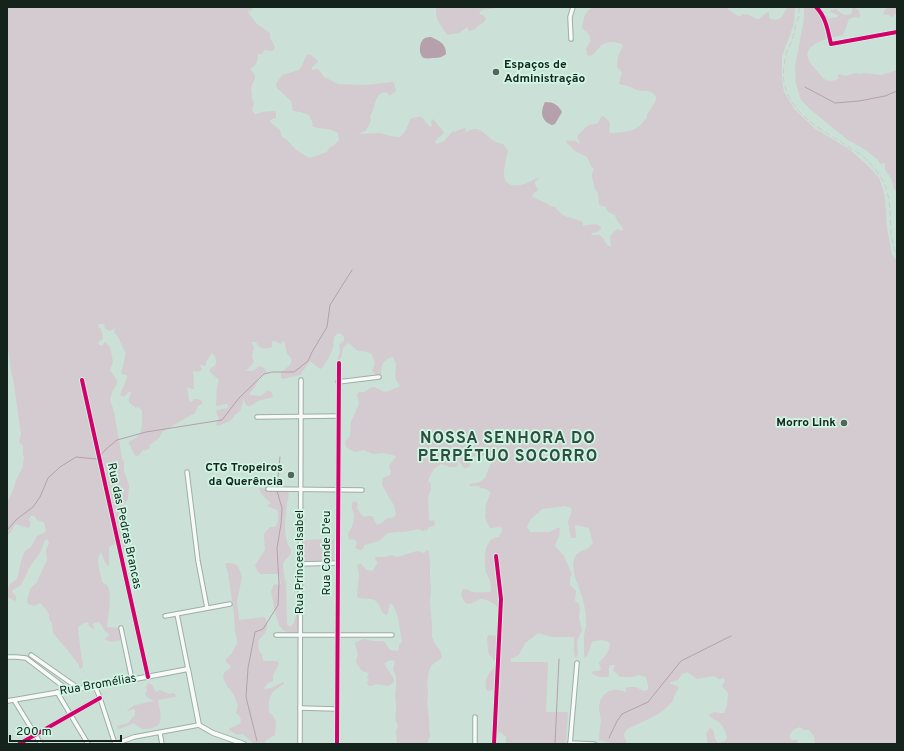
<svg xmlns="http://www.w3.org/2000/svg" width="904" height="751" font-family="Overpass,sans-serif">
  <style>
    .green { fill: #d3cbcf }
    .water { fill: #b5a0ab }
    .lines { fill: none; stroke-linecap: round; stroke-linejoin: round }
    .stream { stroke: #b5a0ab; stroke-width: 1 }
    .minor-casing { stroke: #9daea6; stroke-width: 5.5 }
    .tertiary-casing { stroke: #9daea6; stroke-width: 6 }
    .minor { stroke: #f7faf9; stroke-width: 3.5 }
    .tertiary { stroke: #f7faf9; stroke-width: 4 }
    .rail { stroke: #c8cecb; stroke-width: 1; stroke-dasharray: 6 3; stroke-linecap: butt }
    .cycleway-casing { stroke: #d0f6e4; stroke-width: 6 }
    .cycleway { stroke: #d6006c; stroke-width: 4 }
    .poi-dot { fill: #55655e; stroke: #d0f6e4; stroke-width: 1.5 }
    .labels { text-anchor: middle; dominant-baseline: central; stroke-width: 3.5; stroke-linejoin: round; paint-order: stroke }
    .poi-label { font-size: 12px; font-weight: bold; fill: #15231d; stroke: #d0f6e4; text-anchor: end }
    .street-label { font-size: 12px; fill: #15231d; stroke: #d0f6e4 }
    .district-label { font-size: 16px; font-weight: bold; letter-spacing: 1px; fill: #2d4e40; stroke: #d0f6e4 }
  </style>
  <rect width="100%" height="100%" fill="#cbe0d6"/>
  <g class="green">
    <path d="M7,7H252V10L247,11L257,24L270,33V38L275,47L274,50L272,51L265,50L263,52V54H258C258,62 256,65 250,69L255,75V78L251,87L252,98L254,103L252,110L255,114H257L262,112L275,111L276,113V118L270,120L271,123L280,130L282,137L287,140L296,150L309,158L319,155L327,152L329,148L334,145L339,140L338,133C330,127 320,130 312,126L313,124L309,115L300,112L293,111L291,101L277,88L276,84L282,75L299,70L302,66L306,56L307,54C312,55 316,58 318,62L312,67V70L318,69L324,77L338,84L366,85L392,82L394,83L396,91L389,96L388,93C374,89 376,108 370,116L371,121L366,130L359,134L380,133L390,136L400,137C406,132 408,126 410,119C425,114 421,118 430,127L432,126L431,121L433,119C436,123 443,130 444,133L436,140L435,142L437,144L444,141L452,132C457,132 461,128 466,128L465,133C483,120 486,143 503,144L508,151C506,158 504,167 504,174C504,188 519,187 529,182C533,181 536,178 540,177L535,182V184L538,190L533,194L532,197C537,199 541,201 546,203C550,205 551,207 555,207C565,220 570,216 583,222V226C589,225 595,222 601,227V229L597,232L592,233L591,235C594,235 596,235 599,235C605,237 604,245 611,247L610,236L617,229L622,231L623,229C621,224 616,221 615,215L608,212L606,207L599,205L598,193L595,189L592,177V174L594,169L591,166L587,157L575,151L566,142L568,140L570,141L575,140L579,144L580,142C575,137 579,134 584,129C585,128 587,126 589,125C592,124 595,125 598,123C600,120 600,119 601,117L603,116L609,121L610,123L609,131L610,133C618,133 628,132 635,129C639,127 642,123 645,120C648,117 646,119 647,115C649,110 659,101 655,95C650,89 643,92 637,90C631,87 626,85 619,84L622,72L617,67L618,56L623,46L622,44C611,41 605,40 597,50C594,53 594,55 589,56L587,55L586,48C594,38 590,34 582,28C583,22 584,13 590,9C592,8 597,8 600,7H725L738,16H741L742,14L749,15L756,19H759L767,12L769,13V18C780,23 782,17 787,8V7H795L794,24L782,56V80L784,92L794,109L814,128L849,149L868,166L879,178L883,189L885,199L887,228L892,255L897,261V744H814L815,743L814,736L809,730H804L800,727L793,730L789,736L791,740H796L798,741L796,744H708L706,734L710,728L713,729L715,739L718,743L725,741L727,738C726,731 723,725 717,721C713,719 712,719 709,715L714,712L719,713H724L727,706L728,693L722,686L725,681L724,679L722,678L720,680L714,676L697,679L687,672L682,674L678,680L671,682L669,683L679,687L674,696L673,701L665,709L657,715L627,729L624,734V736L626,741V743L616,744L599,740C599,733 600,728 601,721C601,717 599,712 599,708C599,700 604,691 614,690C618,689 622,691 626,692V688C632,686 638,687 643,691L648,690V685L646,677L639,675L632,677H620L613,670L615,665H611L609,667V677H599L591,673C594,670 598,672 601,670L599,663C604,657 610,651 610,643C604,639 598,640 592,642L588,654L585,658L584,655C584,649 584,643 584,637C584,634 585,631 586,627C587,619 585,608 583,600C580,586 568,570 576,555C580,550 588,551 593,543L589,528L575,525L576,538H571L568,522L572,510L571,508L565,506L542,509L530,520L527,527L530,532H550L557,528H560L559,537L557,540L555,546L564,556L572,575L570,577V585L576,591L575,601L579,604L580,609L579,618L582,630L577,641L578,654L576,658C572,652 575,644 574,637H552L538,633L532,638L525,643L519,655L511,659V662H548L546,712H568L566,744H506V736H504L502,733L498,732L496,729L495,689L488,691L486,689C484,674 491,675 497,662C485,654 489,650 487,638L489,635L496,636L499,635L501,610C496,605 487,598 480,599C475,601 472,604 467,604C463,600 459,595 463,589C468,589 468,590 472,592C477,593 485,592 490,592L491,590C491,587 491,584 490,581C489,578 487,575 486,572C484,560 483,538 499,537L502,531V529L500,527L490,528L487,523L485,516C486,512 485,509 486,505C487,500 490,497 490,492L486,489L480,488L479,486H469L470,484L480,482L486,477V475L491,463L485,456H474L469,467L466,468H464L458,460L457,462L458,464L457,467H450L441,464L434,469L428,480L429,482L431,483V489L428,497L429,519L430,521L433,520L435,522V524L434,526L429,527L427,530L422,531L419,529L404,532H396L388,533L379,541L364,545L363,549L360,550L355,548L357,543L354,539L349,540L348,534C352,528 354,522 354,515C353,510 351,508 352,502L355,501L357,502L358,505L357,507C358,511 361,515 364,517L367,516H372L377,525L382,523L387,518H392L396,515L394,505L391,501L382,485L383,478L390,475L391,471L389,466L395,458L396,456L383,453L373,454L364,450L355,452L346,447L345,442L350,436L351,422L359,404L357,394L359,392H365L370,388L374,387C378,389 381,390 384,392L389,391L400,386L395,378L396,364L393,357C382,359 381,366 381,376L376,375L372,371C376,362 375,362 371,353L356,350L355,348L348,343L343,348L341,358L339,360L337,359L340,353L339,345L344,340V336L339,333C337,334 335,335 334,337C333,340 334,344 333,347C331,356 326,361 322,368L320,369L310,361L300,375L283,379L281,378V372C288,367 297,361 287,354L284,340L281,344L275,341L272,342V347C264,350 260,349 256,342H251L254,347L252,357L254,362L246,371H253L259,366L264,368L267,372L259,378L255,387L250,393V395L261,396L268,390L272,393L273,397L258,401L250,406H247L243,399V402L240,411L236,414L230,421L218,426L216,425L219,418L216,412L217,410L227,408L229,406L227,404L217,406L216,404L217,387L219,380L209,371L212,367L215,366C217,362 216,356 212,353L206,362V365L204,366L200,364L202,370L197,372L193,371L194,389H192L187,387L189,400L191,402L193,401L195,399H197L202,401V404L198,406L195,413L179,422L162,432C158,442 156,439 149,446L150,448L145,451L143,450L138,456H136C132,452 132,448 129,444V441C145,438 142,422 142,410L138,407L136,408C128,402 127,402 131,393L130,391L124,397L120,395L127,378V375L122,374L121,372C124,365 124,359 126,353L123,348L118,337L114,332L115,328L110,331L105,329L104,324H99L98,326L101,329L103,339L99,341L98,344L102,346L105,342L110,347L113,362L110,370L117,381V384L113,390L110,399L114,412L122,458L124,463V471L129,486L128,499L119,511V521L127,548L120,557L117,543L109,547V566L105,563L101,552C95,560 100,571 102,581L103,583C106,584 106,584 108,587C112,594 108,618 107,627L119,628L121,634L122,640C121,640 112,642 111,642L104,639L109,636V634L105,631L99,622L94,623L93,625L94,629H93L90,627L88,622C84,622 81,625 78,627L80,647L83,666L81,669L79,668V665L69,652L53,633L52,623L49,619V614L45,608L40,603L34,606L28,604L27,601L30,589L37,582L39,577L47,560L46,550L49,543L47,539L45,540L40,553L31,565L21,585L13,590L12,592L16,596V601L7,597V591L10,584L16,580L18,576L21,562L23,555L26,550L31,547L37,536L46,532L44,522L37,520L34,516H31L28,520L30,521L31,523L29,528C23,527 21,525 15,524L11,532L7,536V503L14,488L16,480L22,469L24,458L23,455V446L19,442L21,434L14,385C14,380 12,377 11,372C10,364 10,356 7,348Z"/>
    <path d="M437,7H495C490,11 483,7 479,13L481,15H483L486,19L483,23L476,27V29L469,31L467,27L459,33L447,35C442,26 433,18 437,7Z"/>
    <path d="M804,7H818L829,19L838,17V15L830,12L831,10L836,9C841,14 846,17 852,13V8L854,7L859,11L860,16L859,18L854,17L849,19L843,35C831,38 820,39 811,47C802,55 812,65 817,71C820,74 823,79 826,80C831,82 835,80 839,79L838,76L839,74L846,76L855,73L859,74L864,73L882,75L897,70V192L894,189L891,178L885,170V163L880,164L878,160L866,150L848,140L811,110L801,100L796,84L795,67L804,19Z"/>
    <path d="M888,7H897C897,11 896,15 892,17L889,15L883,14L884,11Z"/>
    <path d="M259,488L282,490L288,492L289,494C286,506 281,540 291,549V554L285,560L283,564L284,575L286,584L287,624L290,627C296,622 294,620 297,613H298V630L296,633L291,634L283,630L279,625L275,612L271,591L274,584L279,585L281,583L279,574H261L257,571L255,565L265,550L264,534L270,527H275C279,522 279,515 277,510L267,506L271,503L262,495Z"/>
    <path d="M334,539V561H303V540Z"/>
    <path d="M428,550L429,552L430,564V575L431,590L430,601L432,627V637L434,642L441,652L442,657L440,659L432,665L429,670L427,685L428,692L427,702L429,720V727L430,736L427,744H397L396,731L398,726C393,716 397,714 396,704C396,701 395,698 395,695C396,687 398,677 393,670L395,661C392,659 389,661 386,662L384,664L393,677L394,681L392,684L388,686L377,684L370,686L368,685L367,682L369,680L367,678L369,673L362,671L357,664L356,661L358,654L355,644L356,642L364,639L374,641H384L390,650L397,651L399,649V645L402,642C399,628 400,616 392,604H390L389,606L388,614L386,615L382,612C377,596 372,600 359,598L357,596L359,574L357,566L360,563L367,570L372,571C375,567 380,563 375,559V557H385L392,555L397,557L417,551L424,553Z"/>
    <path d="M225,563H230L237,565L241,573L242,577L237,601L239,620L265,617C270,628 266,633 258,641L259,651L262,654L263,661H277L279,664L273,675V681L268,683L264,688L265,689L271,688L283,682L284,683V684C270,692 268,696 269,712C279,720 275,724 275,735L265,741V744H254L243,734L237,735L229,730L230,728L240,724C242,719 240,716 236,713L238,705C236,702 235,698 234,695C230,690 225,684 223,677L224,673L230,668L231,666L226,662V659L232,653L237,643V640L235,631L234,614L228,573Z"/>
    <path d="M148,683L152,685L156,692L160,690L169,694L173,693L175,694L176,696L175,697L158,700C159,708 165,724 155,727C151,729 146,729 142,729L134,723L119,729L117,726L128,723L135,715V710L134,709L128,711L127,710L135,705L154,701C151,699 146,698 145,693L147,692L146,687Z"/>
  </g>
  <g class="water">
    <path d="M431,37C440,41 446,44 446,54C442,57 439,58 434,58C431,58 427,59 424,58C418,55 419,41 425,38C427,37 429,37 431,37Z"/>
    <path d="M545,102C554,102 558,105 562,112L555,124L552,125C541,121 540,112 545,102Z"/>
  </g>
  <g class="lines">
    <g class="stream">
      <path d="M805,87L835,103L859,101L885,96L897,91"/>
      <path d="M100,456L105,450L117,440L146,432L222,420L239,398L264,374L272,372H294L308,361L312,352L327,327L330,305L352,270"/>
      <path d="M277,488L280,457"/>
      <path d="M7,530L17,519L33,507L40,497L48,478L60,467L76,457L97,459L98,458"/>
      <path d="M609,738L617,721L622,714L648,702L681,661L731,636"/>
      <path d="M257,741L246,697L248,668L255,632L263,629L278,605L279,583L277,548L281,524L282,508L277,491"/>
      <path d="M555,744L559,659"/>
    </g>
    <defs>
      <g id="minor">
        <path d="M816,7C826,17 828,31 831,44L897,32"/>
        <path d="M571,39L570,17L573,7"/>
        <path d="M82,380L148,677"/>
        <path d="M338,382L379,377"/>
        <path d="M257,417L338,416"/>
        <path d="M187,472L198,561L207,608"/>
        <path d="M268,489L362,490"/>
        <path d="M300,564L337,563"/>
        <path d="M177,614L188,669"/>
        <path d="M165,616L230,604"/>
        <path d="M121,628L132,680"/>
        <path d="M276,635H392"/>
        <path d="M31,655L78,688"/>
        <path d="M7,657H16L26,658L68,690"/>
        <path d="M95,686L100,698L115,744"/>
        <path d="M57,692L88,744"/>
        <path d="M14,700L41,744"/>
        <path d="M300,708L337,709"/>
        <path d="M475,717V744"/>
        <path d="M160,733L162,744"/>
        <path d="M570,743L594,744"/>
        <path d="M19,744L100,698"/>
        <path d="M115,744L134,737L199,725"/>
        <path d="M300,744L301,380"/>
        <path d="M337,744L339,363"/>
        <path d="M494,744L501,599L496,556"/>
        <path d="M570,744L577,663"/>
      </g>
      <path id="tertiary" d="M7,701C67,691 128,681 188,669L199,725L213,733L244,744"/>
    </defs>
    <use href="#minor" class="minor-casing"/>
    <use href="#tertiary" class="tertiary-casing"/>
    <use href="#minor" class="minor"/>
    <use href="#tertiary" class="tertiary"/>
    <path class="rail" d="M799,7C799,10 799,13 799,16C798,19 796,22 796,25C794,30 794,35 792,40C791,43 789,47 787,51C785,58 782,73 784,81C789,117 828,132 855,151C858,153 862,155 865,158C871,164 878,172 882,179C896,204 885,230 897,256"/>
    <defs>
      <g id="cycleway">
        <path d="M816,7C826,17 828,31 831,44L897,32"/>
        <path d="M82,380L148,677"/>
        <path d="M19,744L100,698"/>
        <path d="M337,744L339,363"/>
        <path d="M494,744L501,599L496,556"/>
      </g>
    </defs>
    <use href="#cycleway" class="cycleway-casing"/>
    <use href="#cycleway" class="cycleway"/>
  </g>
  <g class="poi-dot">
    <circle cx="496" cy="72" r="4"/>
    <circle cx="844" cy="423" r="4"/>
    <circle cx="291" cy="475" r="4"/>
  </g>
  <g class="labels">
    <g class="poi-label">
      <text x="504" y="65" text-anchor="start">Espaços de<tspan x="504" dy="14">Administração</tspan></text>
      <text x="836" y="423">Morro Link</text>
      <text x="283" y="468">CTG Tropeiros<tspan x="283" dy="14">da Querência</tspan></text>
    </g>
    <g class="street-label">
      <text transform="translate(124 526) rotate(78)">Rua das Pedras Brancas</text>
      <text transform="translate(327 553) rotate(-90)">Rua Conde D'eu</text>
      <text transform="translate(300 562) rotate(-90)">Rua Princesa Isabel</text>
      <text transform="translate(98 685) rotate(-10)">Rua Bromélias</text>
    </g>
    <g class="district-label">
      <text x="508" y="439">NOSSA SENHORA DO<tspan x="508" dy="18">PERPÉTUO SOCORRO</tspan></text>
    </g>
  </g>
  <rect width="904" height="751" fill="none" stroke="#15231d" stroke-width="16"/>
  <path d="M10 735v6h111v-6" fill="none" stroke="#15231d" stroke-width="2"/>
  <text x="16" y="735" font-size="12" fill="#15231d" stroke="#d0f6e4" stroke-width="3" paint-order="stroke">200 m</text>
</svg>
